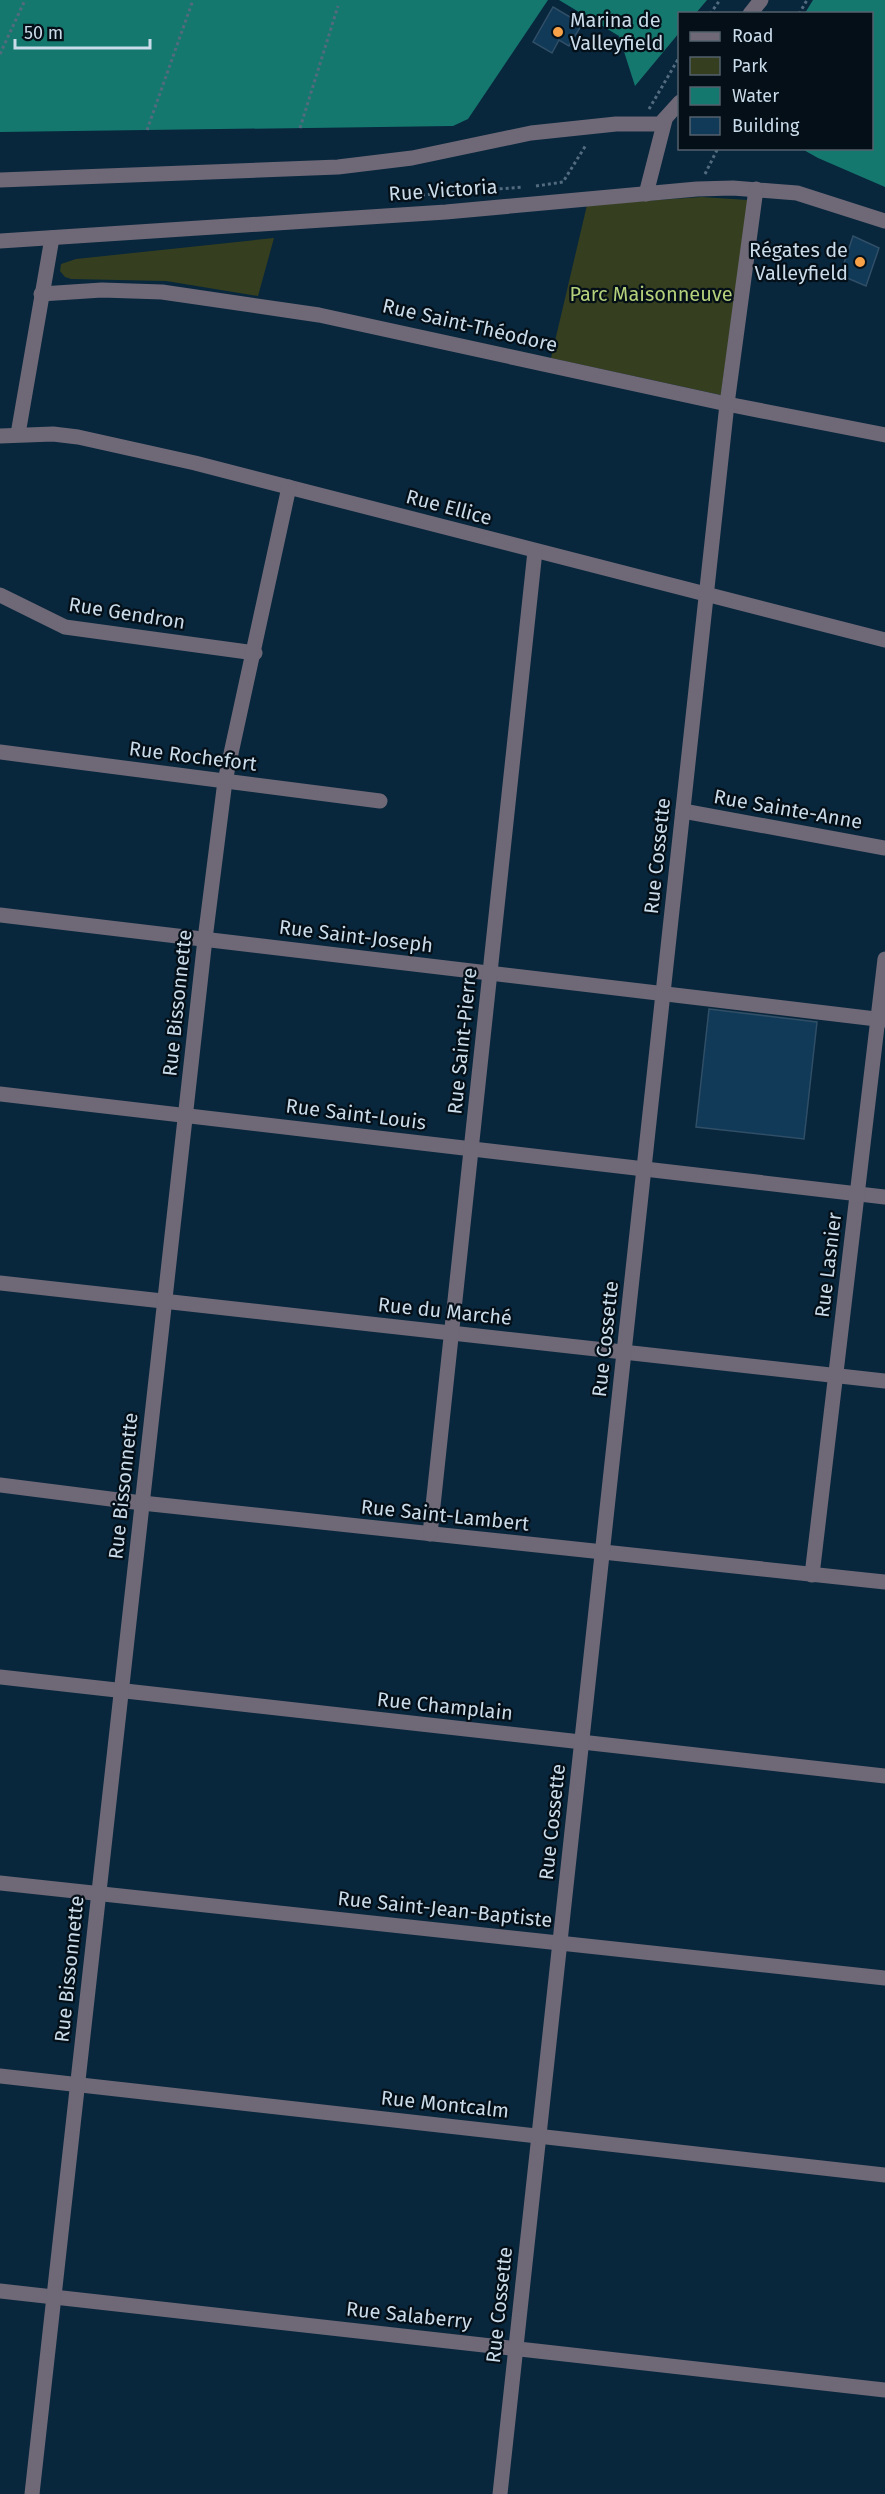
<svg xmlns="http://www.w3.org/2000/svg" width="885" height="2494" font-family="'Fira Sans',sans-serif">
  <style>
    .green { fill: #353f1f }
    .water { fill: #15786e }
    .building { fill: #103a58; stroke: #304e66; stroke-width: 1.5 }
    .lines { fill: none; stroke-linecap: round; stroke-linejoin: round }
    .path { stroke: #526b7e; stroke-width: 3; stroke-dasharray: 3 3; stroke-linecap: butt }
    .minor { stroke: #6e6877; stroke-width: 15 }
    .poi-dot { fill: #f7a148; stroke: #040f18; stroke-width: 2 }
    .labels { text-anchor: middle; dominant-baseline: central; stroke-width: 4.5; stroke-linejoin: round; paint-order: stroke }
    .poi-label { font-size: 20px; fill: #cadbe9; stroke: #040f18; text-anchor: start }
    .street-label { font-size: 20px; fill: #cadbe9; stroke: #040f18 }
    .park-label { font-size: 20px; fill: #b4d07a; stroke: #040f18 }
  </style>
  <rect width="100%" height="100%" fill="#08263c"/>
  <g class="green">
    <path d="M702,197L748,200L721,395L551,358L587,205Z"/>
    <path d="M274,238L258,296L166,281L71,279L65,277L60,271L61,264L76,259Z"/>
  </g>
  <g class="water">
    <path d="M0,0H548L468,119L453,126L0,132Z"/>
    <path d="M559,0H707L696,13L680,14L679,33L635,86L619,36Z"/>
    <path d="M813,0H885V187L818,158L802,149L872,148V14L805,13Z"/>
  </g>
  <g class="building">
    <path d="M553,7L582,24L569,46L559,40L552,53L533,42Z"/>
    <path d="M853,236L879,248L866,286L840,275Z"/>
    <path d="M709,1009L817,1022L804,1139L696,1127Z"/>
  </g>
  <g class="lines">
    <g class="path">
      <path d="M710,14L720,0"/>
      <path d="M799,14L807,0"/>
      <path d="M0,54L25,0"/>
      <path d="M649,109L680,56"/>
      <path d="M300,128L338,6"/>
      <path d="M147,130L193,0"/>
      <path d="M705,174L718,148"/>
      <path d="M536,186L563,182L586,145"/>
      <path d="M398,197L523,187"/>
    </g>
    <g class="minor">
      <path d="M750,14L761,0"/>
      <path d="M0,180L338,167L412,158L531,133L616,124H660L680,102"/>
      <path d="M646,194L665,120"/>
      <path d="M0,241L446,212L697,189L733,188L797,193L885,221"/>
      <path d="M41,294L102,290L162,292L319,315L727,404L885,435"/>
      <path d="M18,434L52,238"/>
      <path d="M0,436L53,434L78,437L195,463L885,640"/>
      <path d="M0,595L65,627L255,653"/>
      <path d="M0,752L380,801"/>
      <path d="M683,811L885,848"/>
      <path d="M0,915L885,1020"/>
      <path d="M0,1094L885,1197"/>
      <path d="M0,1283L885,1381"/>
      <path d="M0,1485L142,1503L885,1582"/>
      <path d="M430,1534L535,551"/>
      <path d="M812,1575L885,959"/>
      <path d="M0,1677L885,1776"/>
      <path d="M0,1883L885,1978"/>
      <path d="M0,2076L885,2175"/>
      <path d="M0,2291L885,2390"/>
      <path d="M32,2494L205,939L225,781L289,487"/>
      <path d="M500,2494L727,404L756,189"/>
    </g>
  </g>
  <g class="poi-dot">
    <circle cx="558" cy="32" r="6"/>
    <circle cx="860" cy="262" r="6"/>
  </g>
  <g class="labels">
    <g class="poi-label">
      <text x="570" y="20">Marina de<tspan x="570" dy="23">Valleyfield</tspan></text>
      <text x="848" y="250" text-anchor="end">Régates de<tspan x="848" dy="23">Valleyfield</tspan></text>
    </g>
    <g class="street-label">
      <text transform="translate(443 190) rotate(-4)">Rue Victoria</text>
      <text transform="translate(470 325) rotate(13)">Rue Saint-Théodore</text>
      <text transform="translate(449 507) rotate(15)">Rue Ellice</text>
      <text transform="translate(127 613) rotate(9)">Rue Gendron</text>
      <text transform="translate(193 756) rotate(7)">Rue Rochefort</text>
      <text transform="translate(788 809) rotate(10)">Rue Sainte-Anne</text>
      <text transform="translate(657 856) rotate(-84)">Rue Cossette</text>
      <text transform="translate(356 936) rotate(7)">Rue Saint-Joseph</text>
      <text transform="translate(177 1003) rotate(-84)">Rue Bissonnette</text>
      <text transform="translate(462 1041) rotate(-84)">Rue Saint-Pierre</text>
      <text transform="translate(356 1114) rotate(7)">Rue Saint-Louis</text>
      <text transform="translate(828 1265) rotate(-83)">Rue Lasnier</text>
      <text transform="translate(445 1311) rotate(6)">Rue du Marché</text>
      <text transform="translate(605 1339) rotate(-84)">Rue Cossette</text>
      <text transform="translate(123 1486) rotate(-84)">Rue Bissonnette</text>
      <text transform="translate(445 1515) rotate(6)">Rue Saint-Lambert</text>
      <text transform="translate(445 1706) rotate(6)">Rue Champlain</text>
      <text transform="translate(552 1822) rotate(-84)">Rue Cossette</text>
      <text transform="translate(445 1909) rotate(6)">Rue Saint-Jean-Baptiste</text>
      <text transform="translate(69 1969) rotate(-84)">Rue Bissonnette</text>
      <text transform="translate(445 2104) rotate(6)">Rue Montcalm</text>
      <text transform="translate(499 2305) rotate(-84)">Rue Cossette</text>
      <text transform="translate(409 2315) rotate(6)">Rue Salaberry</text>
    </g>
    <g class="park-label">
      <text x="651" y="294">Parc Maisonneuve</text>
    </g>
  </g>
  <rect x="678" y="12" width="195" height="138" fill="#040f18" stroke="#53616c" stroke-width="1.5"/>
  <rect x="690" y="32" width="30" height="9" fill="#6e6877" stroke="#53616c" stroke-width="1.5"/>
  <text x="732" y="42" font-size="18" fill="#cadbe9">Road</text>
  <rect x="690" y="57" width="30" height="18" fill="#353f1f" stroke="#53616c" stroke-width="1.5"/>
  <text x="732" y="72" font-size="18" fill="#cadbe9">Park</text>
  <rect x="690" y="87" width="30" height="18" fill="#15786e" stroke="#53616c" stroke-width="1.5"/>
  <text x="732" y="102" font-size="18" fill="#cadbe9">Water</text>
  <rect x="690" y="117" width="30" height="18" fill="#103a58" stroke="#53616c" stroke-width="1.5"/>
  <text x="732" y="132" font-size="18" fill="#cadbe9">Building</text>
  <path d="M15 39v9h135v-9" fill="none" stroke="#cadbe9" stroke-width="3"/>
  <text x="24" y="39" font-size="18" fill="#cadbe9" stroke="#040f18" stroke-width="4.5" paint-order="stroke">50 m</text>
</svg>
